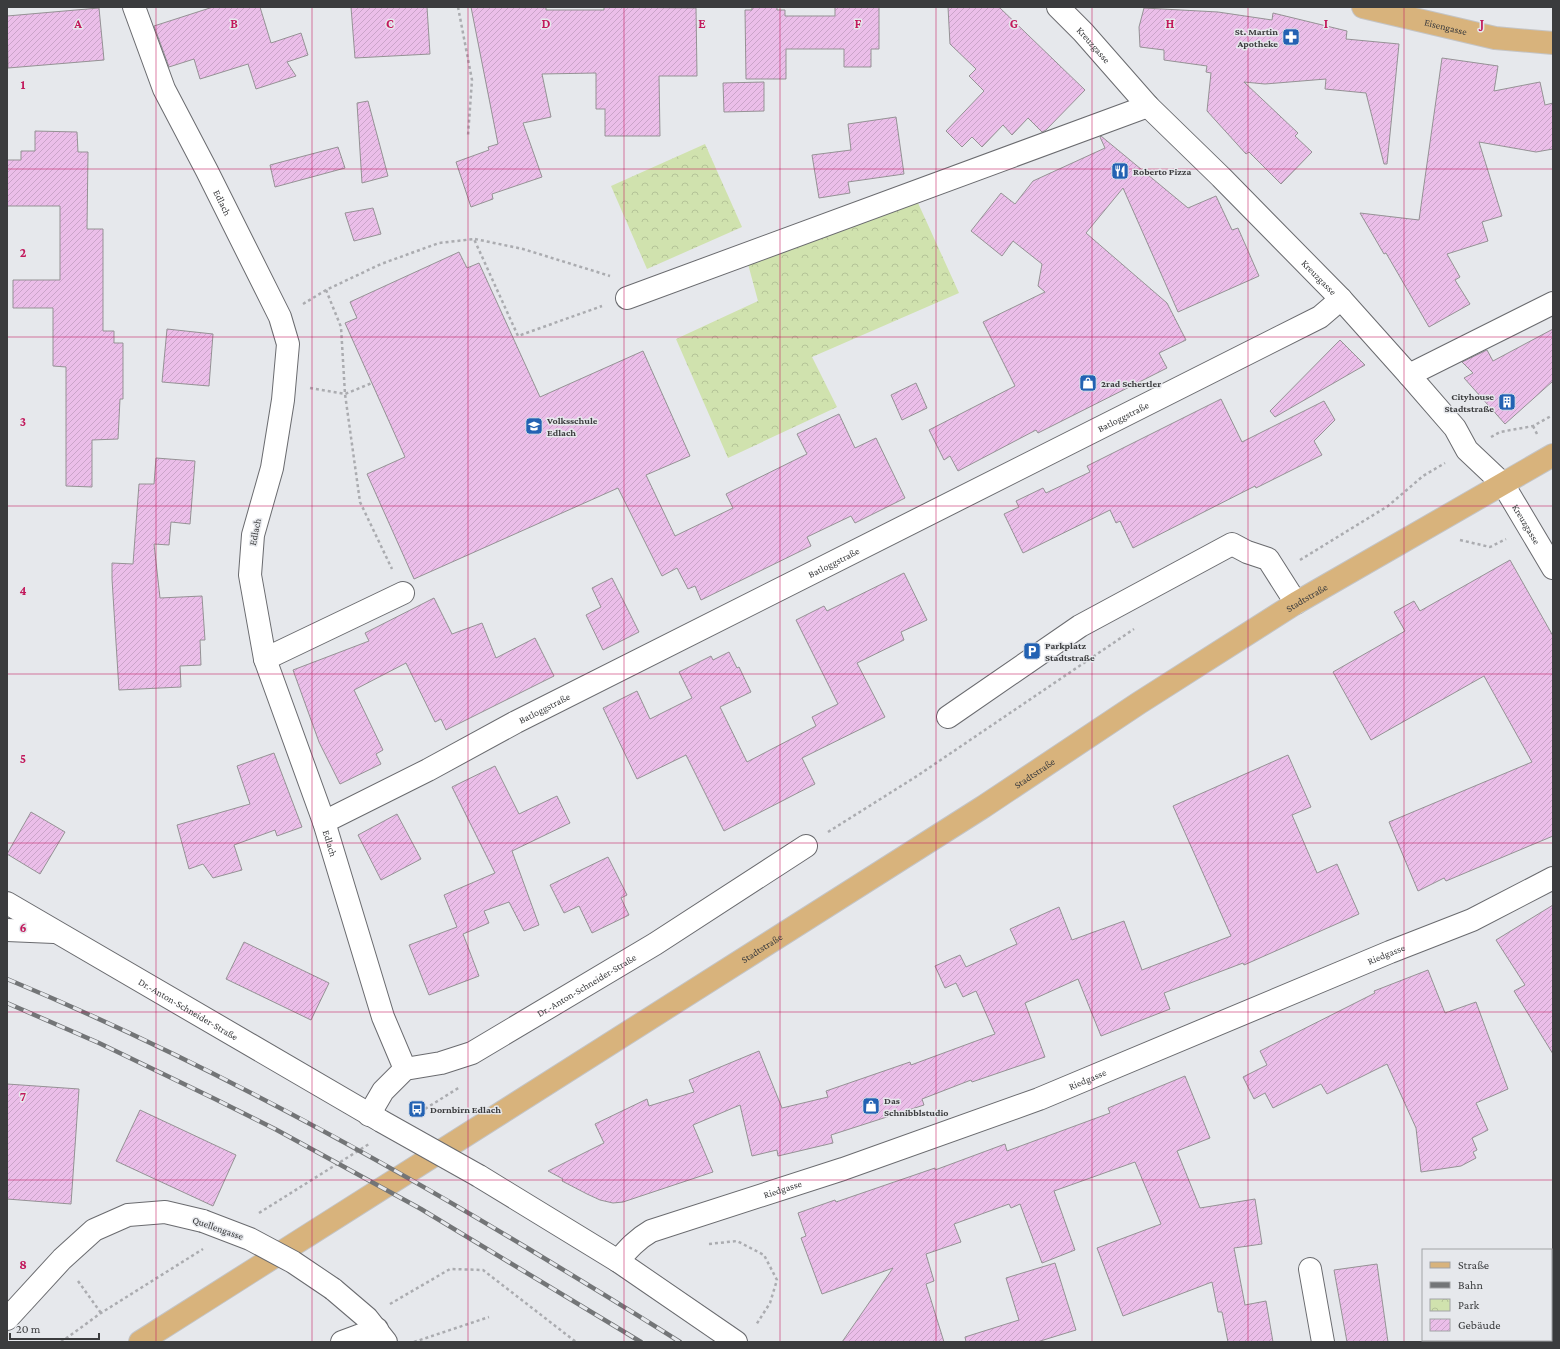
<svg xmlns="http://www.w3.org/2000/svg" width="1560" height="1349" font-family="'Crimson Pro',serif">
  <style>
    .park { fill: url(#park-crowns) }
    .building { fill: url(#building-hatch); stroke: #959295 }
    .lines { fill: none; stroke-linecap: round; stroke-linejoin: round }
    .minor-casing { stroke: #6a6b6f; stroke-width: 24 }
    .major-casing { stroke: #c4c4c5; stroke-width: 24 }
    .path { stroke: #abacb0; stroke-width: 2.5; stroke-dasharray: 3 3; stroke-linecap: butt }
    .minor { stroke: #fff; stroke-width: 22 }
    .major { stroke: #d8b37c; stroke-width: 22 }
    .rail-casing { stroke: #737577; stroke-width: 4.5 }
    .rail { stroke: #e6e8ec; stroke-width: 3; stroke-dasharray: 9; stroke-linecap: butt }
    .minor-bridge-casing { stroke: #6a6b6f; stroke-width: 24; stroke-linecap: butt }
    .minor-bridge { stroke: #fff; stroke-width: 22 }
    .grid { fill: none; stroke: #c2185b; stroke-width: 1; stroke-opacity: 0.55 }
    .labels { text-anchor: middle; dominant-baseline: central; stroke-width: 3; stroke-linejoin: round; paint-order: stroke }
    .street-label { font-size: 10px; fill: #3b3c3e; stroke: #e6e8ec }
    .poi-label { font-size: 10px; font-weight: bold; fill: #3b3c3e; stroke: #e6e8ec; text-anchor: start }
    .grid-label { font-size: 13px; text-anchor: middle; font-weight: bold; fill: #c2185b; stroke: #e6e8ec; stroke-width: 3; stroke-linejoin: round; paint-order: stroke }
  </style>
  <defs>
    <pattern id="park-crowns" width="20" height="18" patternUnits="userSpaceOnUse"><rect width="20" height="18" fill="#d0e2ae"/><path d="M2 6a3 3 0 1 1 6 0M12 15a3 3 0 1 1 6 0" fill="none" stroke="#b4c397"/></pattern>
    <pattern id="building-hatch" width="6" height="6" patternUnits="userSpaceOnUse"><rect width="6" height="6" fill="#ebbee9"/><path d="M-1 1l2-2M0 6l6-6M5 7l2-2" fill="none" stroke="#caa4c9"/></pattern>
  </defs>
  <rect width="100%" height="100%" fill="#e6e8ec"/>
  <g class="park">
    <path d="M705,144L742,227L647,269L611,186Z"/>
    <path d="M918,203L959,293L812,357L837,407L728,458L676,339L758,301L748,264Z"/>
  </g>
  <g class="building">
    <path d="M213,7H260L271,43L301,33L308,55L287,62L296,76L256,89L248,64L200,79L194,59L169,67L154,26Z"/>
    <path d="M351,7H427L430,54L355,58Z"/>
    <path d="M471,7H546V10H604V7L696,8L697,76H659L660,136H605V109H596V73L542,74L551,117L523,123L542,177L492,194L493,199L471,207L456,162L489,150L488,147L498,144Z"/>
    <path d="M752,7H777V10H785V16H835V7H879V49H871V67H844V49H786V79H746L745,10H752Z"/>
    <path d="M948,7H999L1085,90L1046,130L1042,132L1028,118L1012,135L1003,125L982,147L972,137L962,147L946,131L984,91L969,76L976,69L950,44Z"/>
    <path d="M99,8L104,60L8,68L7,16Z"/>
    <path d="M1144,8L1218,12L1272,20L1273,13L1347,31L1346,39L1399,44L1387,164H1384L1366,93L1325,89L1326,79L1265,84L1244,82L1298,133L1295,136L1312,152L1281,184L1249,152L1246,154L1207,111L1211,73L1206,72L1207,66L1164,60V50L1140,47L1139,27Z"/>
    <path d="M1442,58L1498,66L1494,91L1540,82L1545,105L1553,103V149L1536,152L1479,142L1502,216L1482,222L1488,241L1447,254L1460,277L1455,280L1470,304L1429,327L1386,253L1384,254L1360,213L1419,220Z"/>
    <path d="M764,82V111L724,112L723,83Z"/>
    <path d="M368,101L388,176L362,183L357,103Z"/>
    <path d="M896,117L904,174L848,182L850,193L819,198L812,155L851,150L848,124Z"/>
    <path d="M35,131L77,132L78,152H88L87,229H103V331H114V343H123V399H120L118,439L92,440V487L66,486V367L53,366V308H13V280H60V206H7V160H21V151H35Z"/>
    <path d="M1101,136L1188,208L1216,196L1232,230L1238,228L1259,276L1178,312L1123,188L1086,233L1167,303L1186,340L1159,353L1167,368L1038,433L1036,430L958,471L950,456L944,460L929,430L1015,386L983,322L1045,292L1038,286L1042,264L1013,241L1002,256L971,231L1001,193L1015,204L1033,181L1105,148L1100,137Z"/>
    <path d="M338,147L345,168L275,187L270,165Z"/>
    <path d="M373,208L381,234L354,241L345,213Z"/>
    <path d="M459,252L467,268L479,263L540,397L643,351L690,456L646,475L675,536L733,508L726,494L807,454L797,434L839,414L855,448L876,438L905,498L855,523L851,516L807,537L811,546L701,600L695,586L688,589L677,568L662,576L618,488L414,579L367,474L405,457L345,323L357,318L350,302Z"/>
    <path d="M167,329L213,334L209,386L162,382Z"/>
    <path d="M1553,329V381L1505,424L1464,378L1473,373L1462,362L1487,350L1493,361Z"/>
    <path d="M1340,340L1365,365L1275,417L1270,411Z"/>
    <path d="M916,383L927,408L902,420L891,395Z"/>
    <path d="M1221,399L1242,442L1324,401L1335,420L1314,441L1322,455L1256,488L1255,486L1133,548L1120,521L1116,523L1110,510L1023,553L1004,514L1019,507L1016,501L1043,488L1046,493L1090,472L1087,466Z"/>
    <path d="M156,458L195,461L190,524L171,522L169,545L154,544L160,598L202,596L205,640H200L201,665L180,666L181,687L119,690L112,579V563L133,564L139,484H154Z"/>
    <path d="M1510,560L1553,636V836L1446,881L1444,878L1418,891L1389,822L1532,762L1484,676L1371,740L1333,672L1405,631L1394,612L1414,601L1420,611Z"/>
    <path d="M904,573L927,620L901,632L904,640L857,663L885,717L802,758L815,784L724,831L686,755L637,779L603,708L637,691L650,719L692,698L679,672L711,656L713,660L729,652L737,668L739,667L751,692L720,707L747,762L816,726L812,717L838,704L796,620L824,606L827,611Z"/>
    <path d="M612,578L639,632L603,650L586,615L601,607L592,588Z"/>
    <path d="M434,598L452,634L482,623L496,658L535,638L554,676L446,730L441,719L435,722L406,663L354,690L383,750L376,754L381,764L340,784L319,742L293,670L369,641L365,633Z"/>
    <path d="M274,753L302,827L277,836L275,830L234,845L242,870L213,878L203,864L189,869L177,825L250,804L237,766Z"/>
    <path d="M1288,755L1311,807L1292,815L1317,873L1337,864L1359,914L1244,965L1243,963L1164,993L1170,1009L1101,1036L1078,979L1025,1003L1045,1057L972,1082L971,1080L922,1099L924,1105L831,1135L833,1143L778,1156L777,1150L752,1156L740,1105L693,1125L713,1172L623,1202L613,1203L600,1200L587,1194L562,1181L563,1179L548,1171L604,1143L595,1124L647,1099L649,1106L694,1092L689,1080L759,1051L782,1108L828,1097L826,1091L910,1062L911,1065L995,1034L976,991L963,997L956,983L945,988L935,966L960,955L966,967L1017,944L1010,929L1059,907L1072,940L1124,921L1142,970L1231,936L1173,806Z"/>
    <path d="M495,766L519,814L557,796L570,823L512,851L539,925L524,931L509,902L484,911L489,923L463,934L479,976L429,995L409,945L457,927L444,895L495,873L452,787Z"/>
    <path d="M31,812L65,832L40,874L7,854Z"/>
    <path d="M397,814L421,859L381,880L358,835Z"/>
    <path d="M608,857L627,895L621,898L629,915L592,933L579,906L564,913L550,885Z"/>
    <path d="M1553,905V1054L1514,991L1525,985L1496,940Z"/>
    <path d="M244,942L329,983L311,1020L226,979Z"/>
    <path d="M1428,970L1445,1013L1476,1002L1508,1089L1476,1103L1488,1130L1472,1138L1477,1150L1473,1152L1476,1158L1461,1166L1421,1172L1416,1128L1387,1064L1327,1094L1321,1084L1273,1108L1265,1093L1254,1099L1243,1077L1267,1065L1260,1051L1375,993L1374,991Z"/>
    <path d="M1185,1076L1210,1138L1177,1151L1200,1208L1255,1199L1262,1244L1234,1248L1245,1305L1266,1301L1273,1342H1228L1222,1312H1218L1212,1282L1123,1316L1097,1248L1161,1224L1135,1162L1054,1191L1075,1250L1042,1263L1020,1204L1011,1208L1009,1204L954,1224L961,1242L926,1254L934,1281L926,1284L944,1342H842L893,1268L822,1294L801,1238L806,1236L798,1213L835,1200L836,1202L935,1168V1170L1005,1144L1007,1151L1110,1113L1108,1108Z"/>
    <path d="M7,1084L79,1089L71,1204L7,1199Z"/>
    <path d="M140,1110L236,1155L213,1206L116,1161Z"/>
    <path d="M1055,1263L1076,1330L1037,1342H966L965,1337L1019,1320L1006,1278Z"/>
    <path d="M1377,1264L1388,1342H1347L1334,1270Z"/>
  </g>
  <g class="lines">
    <defs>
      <g id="minor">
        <path id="s1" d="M134,7L164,89L207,171L280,317L288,344L283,400L272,468L253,535L250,575L265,659L324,822L383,1017L405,1069"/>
        <path id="s2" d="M1058,7L1083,32L1148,106L1221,177L1341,299L1409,375L1455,428L1467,450L1503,484L1553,568"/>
        <path d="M627,298L1148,106"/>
        <path d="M1409,375L1553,303"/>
        <path d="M265,659L403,593"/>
        <path d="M948,717L1080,626L1232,544L1247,552L1268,559L1296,603"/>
        <path id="s3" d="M324,822L428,770L516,722L1320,317L1341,299"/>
        <path id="s4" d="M7,903L381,1121"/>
        <path d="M7,930L54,932"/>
        <path id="s5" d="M369,1115L383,1091L405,1069L441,1063L472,1053L655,944L806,846"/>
        <path d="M479,1176L618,1261L736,1342"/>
        <path id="s6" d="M618,1261C628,1249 637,1239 651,1231L843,1169L1039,1099L1390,952L1472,920L1553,878"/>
        <path d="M1310,1269L1323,1342"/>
        <path d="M333,1289L367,1318L386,1342"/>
        <path d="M7,1319L62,1259L94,1230L128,1215L165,1212L203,1221"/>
        <path d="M342,1342L377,1329"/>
      </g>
      <g id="major">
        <path id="s7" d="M1363,7L1495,38L1553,43"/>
        <path id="s8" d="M140,1342L983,807L1139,703L1296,603L1553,455"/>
      </g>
    </defs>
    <use href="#minor" class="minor-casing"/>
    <use href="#major" class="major-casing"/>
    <g class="path">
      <path d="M458,7L472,80L468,136"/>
      <path d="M475,239L523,249L610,276"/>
      <path d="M326,290L341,327L345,394L360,502L392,569"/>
      <path d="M303,304L326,290L381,264L439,243L474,239L518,336L602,306"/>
      <path d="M310,388L345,394L372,383"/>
      <path d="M1533,426L1537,434"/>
      <path d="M1491,437L1500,432L1533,426L1553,415"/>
      <path d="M1460,540L1490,547L1506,539"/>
      <path d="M1300,560L1388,506L1423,476L1445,463"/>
      <path d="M828,832L917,776L1134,629"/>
      <path d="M420,1112L460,1087"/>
      <path d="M259,1213L369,1144"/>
      <path d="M709,1244L737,1241L764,1255L777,1280L770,1303L756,1325"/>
      <path d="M78,1281L101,1313"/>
      <path d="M390,1304L450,1269L483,1270L576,1342"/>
      <path d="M61,1342L101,1313L203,1249"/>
      <path d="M414,1342L489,1317"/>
    </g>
    <use href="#minor" class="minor"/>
    <use href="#major" class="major"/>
    <defs>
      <g id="rail">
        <path d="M7,979C188,1054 362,1148 529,1249C580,1280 630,1310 680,1342"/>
        <path d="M7,1003L99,1043L215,1099L275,1129L421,1209L641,1342"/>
      </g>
    </defs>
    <use href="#rail" class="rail-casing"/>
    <use href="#rail" class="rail"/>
    <defs>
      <g id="minor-bridge">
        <path d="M381,1121L479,1176"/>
        <path d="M203,1221L250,1239L293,1262L333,1289"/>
      </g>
    </defs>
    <use href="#minor-bridge" class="minor-bridge-casing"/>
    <use href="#minor-bridge" class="minor-bridge"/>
  </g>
  <path class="grid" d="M156,7V1342M312,7V1342M468,7V1342M624,7V1342M780,7V1342M936,7V1342M1092,7V1342M1248,7V1342M1404,7V1342M7,169H1553M7,337H1553M7,506H1553M7,674H1553M7,843H1553M7,1012H1553M7,1180H1553"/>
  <defs>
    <symbol id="pharmacy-square" viewBox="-11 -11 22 22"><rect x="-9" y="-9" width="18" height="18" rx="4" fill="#2362b3" stroke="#e6e8ec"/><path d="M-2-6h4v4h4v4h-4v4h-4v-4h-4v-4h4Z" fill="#fff"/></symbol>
    <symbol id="restaurant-square" viewBox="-11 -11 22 22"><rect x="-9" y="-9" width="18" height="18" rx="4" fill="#2362b3" stroke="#e6e8ec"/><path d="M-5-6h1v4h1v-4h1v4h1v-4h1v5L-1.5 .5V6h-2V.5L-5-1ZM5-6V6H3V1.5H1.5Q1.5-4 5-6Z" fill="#fff"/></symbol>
    <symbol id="shop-square" viewBox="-11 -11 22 22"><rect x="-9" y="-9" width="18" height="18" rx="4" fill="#2362b3" stroke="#e6e8ec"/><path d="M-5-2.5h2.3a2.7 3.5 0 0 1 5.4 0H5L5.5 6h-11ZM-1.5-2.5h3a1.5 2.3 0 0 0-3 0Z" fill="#fff"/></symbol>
    <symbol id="building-square" viewBox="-11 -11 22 22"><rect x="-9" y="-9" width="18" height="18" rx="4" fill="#2362b3" stroke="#e6e8ec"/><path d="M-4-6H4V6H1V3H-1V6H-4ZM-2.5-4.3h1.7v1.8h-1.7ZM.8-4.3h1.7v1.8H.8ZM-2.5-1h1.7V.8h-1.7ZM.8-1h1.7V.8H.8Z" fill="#fff"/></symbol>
    <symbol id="school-square" viewBox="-11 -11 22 22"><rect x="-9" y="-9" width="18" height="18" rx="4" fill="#2362b3" stroke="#e6e8ec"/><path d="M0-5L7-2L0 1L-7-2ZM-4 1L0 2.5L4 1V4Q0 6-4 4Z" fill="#fff"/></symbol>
    <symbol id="parking-square" viewBox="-11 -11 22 22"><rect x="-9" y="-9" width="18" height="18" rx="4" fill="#2362b3" stroke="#e6e8ec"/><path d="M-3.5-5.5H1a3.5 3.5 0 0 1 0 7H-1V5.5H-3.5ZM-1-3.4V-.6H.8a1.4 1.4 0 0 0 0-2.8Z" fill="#fff"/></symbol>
    <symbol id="bus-square" viewBox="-11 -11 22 22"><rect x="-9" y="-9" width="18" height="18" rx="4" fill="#2362b3" stroke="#e6e8ec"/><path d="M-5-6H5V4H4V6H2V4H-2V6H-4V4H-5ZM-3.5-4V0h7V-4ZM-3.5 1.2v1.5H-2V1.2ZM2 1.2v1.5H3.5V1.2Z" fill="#fff"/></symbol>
  </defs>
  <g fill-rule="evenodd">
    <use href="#pharmacy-square" x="1281" y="27" width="20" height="20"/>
    <use href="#restaurant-square" x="1110" y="161" width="20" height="20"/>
    <use href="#shop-square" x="1078" y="373" width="20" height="20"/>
    <use href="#building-square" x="1497" y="392" width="20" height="20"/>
    <use href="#school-square" x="524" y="416" width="20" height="20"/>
    <use href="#parking-square" x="1022" y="641" width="20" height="20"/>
    <use href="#shop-square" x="861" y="1096" width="20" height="20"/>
    <use href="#bus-square" x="407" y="1099" width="20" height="20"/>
  </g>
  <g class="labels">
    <g class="street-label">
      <text stroke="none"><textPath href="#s7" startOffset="85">Eisengasse</textPath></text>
      <text stroke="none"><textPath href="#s2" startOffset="52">Kreuzgasse</textPath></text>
      <text stroke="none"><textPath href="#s1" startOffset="215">Edlach</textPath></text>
      <text stroke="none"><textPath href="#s2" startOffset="376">Kreuzgasse</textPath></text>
      <text stroke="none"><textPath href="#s3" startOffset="896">Batloggstraße</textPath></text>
      <text stroke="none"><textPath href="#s2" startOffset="700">Kreuzgasse</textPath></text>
      <text transform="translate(255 532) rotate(-79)">Edlach</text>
      <text stroke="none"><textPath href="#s3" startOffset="572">Batloggstraße</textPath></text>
      <text stroke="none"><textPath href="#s8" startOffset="1384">Stadtstraße</textPath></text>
      <text stroke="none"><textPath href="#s3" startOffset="248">Batloggstraße</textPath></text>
      <text stroke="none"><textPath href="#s8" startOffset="1060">Stadtstraße</textPath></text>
      <text stroke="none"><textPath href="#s1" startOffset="887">Edlach</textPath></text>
      <text stroke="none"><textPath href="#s8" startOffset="736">Stadtstraße</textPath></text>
      <text stroke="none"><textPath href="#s6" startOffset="831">Riedgasse</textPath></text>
      <text stroke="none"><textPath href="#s5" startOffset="261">Dr.-Anton-Schneider-Straße</textPath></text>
      <text stroke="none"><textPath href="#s4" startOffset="210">Dr.-Anton-Schneider-Straße</textPath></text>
      <text stroke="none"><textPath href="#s6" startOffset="507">Riedgasse</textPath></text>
      <text stroke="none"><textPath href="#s6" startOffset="183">Riedgasse</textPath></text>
      <text transform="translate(218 1228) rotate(19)">Quellengasse</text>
    </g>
    <g class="poi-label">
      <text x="1278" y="31" text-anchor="end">St. Martin<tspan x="1278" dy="12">Apotheke</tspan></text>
      <text x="1133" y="171">Roberto Pizza</text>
      <text x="1101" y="383">2rad Schertler</text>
      <text x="1494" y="396" text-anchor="end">Cityhouse<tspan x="1494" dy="12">Stadtstraße</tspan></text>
      <text x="547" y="420">Volksschule<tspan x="547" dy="12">Edlach</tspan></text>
      <text x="1045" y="645">Parkplatz<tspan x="1045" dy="12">Stadtstraße</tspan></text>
      <text x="884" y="1100">Das<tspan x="884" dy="12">Schnibblstudio</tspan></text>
      <text x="430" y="1109">Dornbirn Edlach</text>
    </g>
  </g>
  <g class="grid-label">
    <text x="78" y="28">A</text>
    <text x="234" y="28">B</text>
    <text x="390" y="28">C</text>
    <text x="546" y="28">D</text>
    <text x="702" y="28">E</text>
    <text x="858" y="28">F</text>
    <text x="1014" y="28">G</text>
    <text x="1170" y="28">H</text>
    <text x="1326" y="28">I</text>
    <text x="1482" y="28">J</text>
    <text x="23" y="89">1</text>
    <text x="23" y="257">2</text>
    <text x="23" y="426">3</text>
    <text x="23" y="595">4</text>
    <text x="23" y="763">5</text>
    <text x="23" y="932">6</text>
    <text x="23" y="1101">7</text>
    <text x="23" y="1269">8</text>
  </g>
  <rect width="1560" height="1349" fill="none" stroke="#3b3c3e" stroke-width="16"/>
  <rect x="1422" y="1249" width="130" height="92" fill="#e6e8ec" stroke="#a2a3a6"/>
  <rect x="1430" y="1262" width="20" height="6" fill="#d8b37c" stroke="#a2a3a6"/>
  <text x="1458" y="1269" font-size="12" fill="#3b3c3e">Straße</text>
  <rect x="1430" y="1282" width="20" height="6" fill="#737577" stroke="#a2a3a6"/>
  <text x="1458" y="1289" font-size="12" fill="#3b3c3e">Bahn</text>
  <rect x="1430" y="1299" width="20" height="12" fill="url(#park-crowns)" stroke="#a2a3a6"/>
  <text x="1458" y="1309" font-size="12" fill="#3b3c3e">Park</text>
  <rect x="1430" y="1319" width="20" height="12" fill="url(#building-hatch)" stroke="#a2a3a6"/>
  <text x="1458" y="1329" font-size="12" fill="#3b3c3e">Gebäude</text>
  <path d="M10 1333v6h89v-6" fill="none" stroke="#3b3c3e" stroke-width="2"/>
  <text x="16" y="1333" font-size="12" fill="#3b3c3e" stroke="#e6e8ec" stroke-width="3" paint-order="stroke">20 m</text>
</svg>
